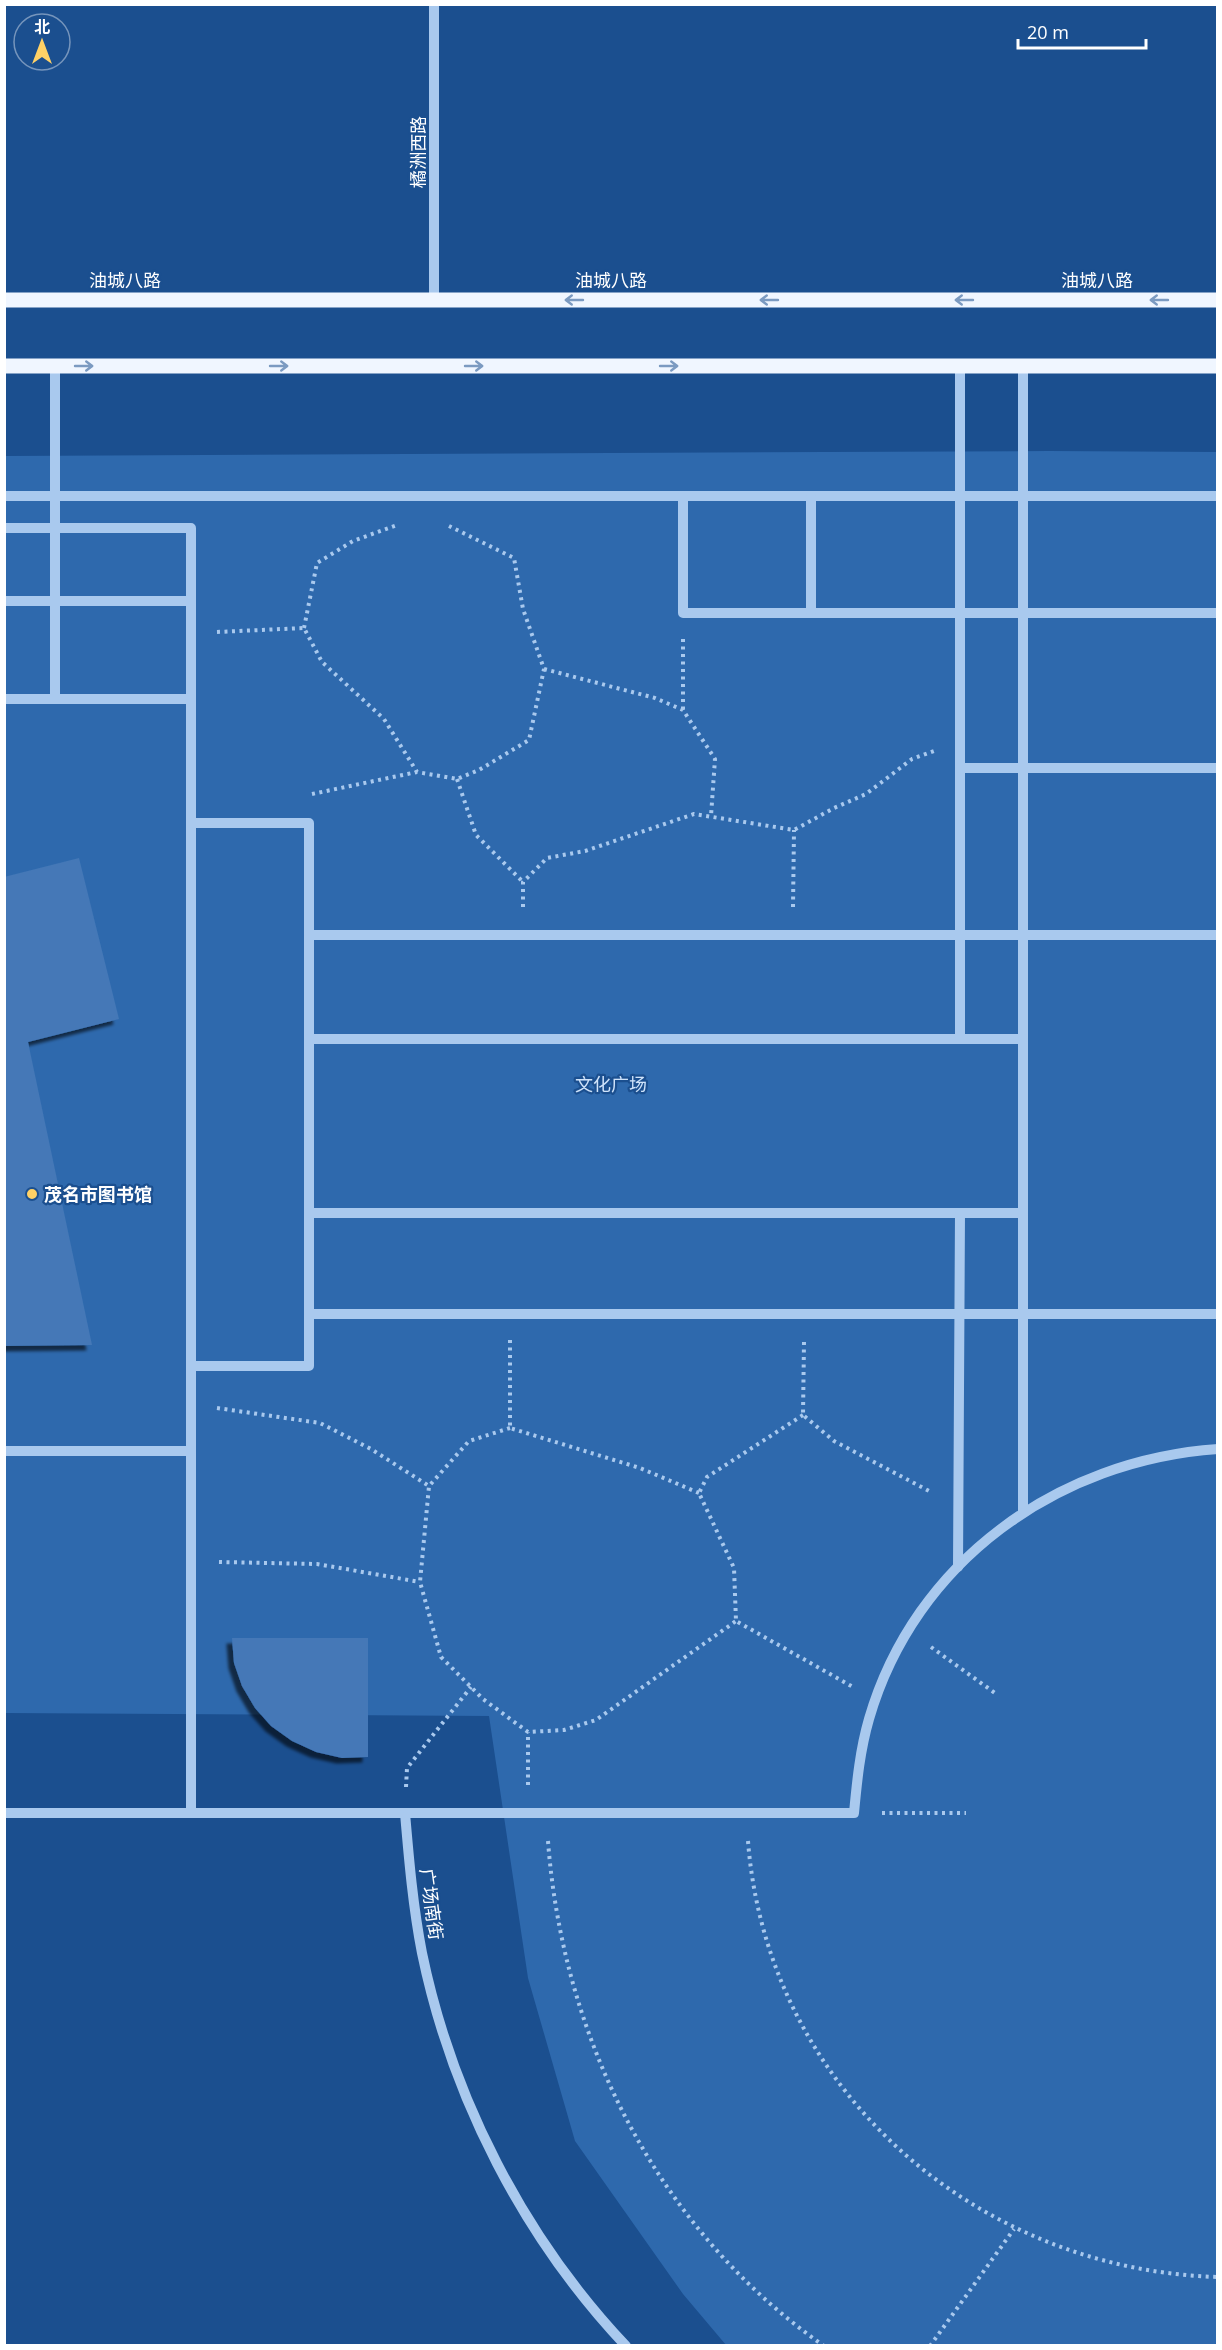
<svg xmlns="http://www.w3.org/2000/svg" width="1222" height="2350" font-family="'Open Sans','Noto Sans SC',sans-serif">
  <style>
    .green { fill: #2e69ad }
    .building { fill: #4478b7; filter: url(#shadow) }
    .lines { fill: none; stroke-linecap: round; stroke-linejoin: round }
    .path { stroke: #a9c9ee; stroke-width: 4; stroke-dasharray: 3 4.5; stroke-linecap: butt }
    .minor { stroke: #a9c9ee; stroke-width: 10 }
    .major { stroke: #f0f6ff; stroke-width: 15 }
    .oneway { stroke: #7b9ac1 }
    .poi-dot { fill: #ffd166; stroke: #1b4f8f; stroke-width: 2 }
    .labels { text-anchor: middle; dominant-baseline: central; stroke-width: 4.5; stroke-linejoin: round; paint-order: stroke }
    .street-label { font-size: 18px; fill: #fff; stroke: #1b4f8f }
    .park-label { font-size: 18px; fill: #cfe3fa; stroke: #1b4f8f }
    .poi-label { font-size: 18px; font-weight: bold; fill: #fff; stroke: #1b4f8f; text-anchor: start }
  </style>
  <defs>
    <filter id="shadow"><feDropShadow dx="-5.5" dy="5.5" stdDeviation="1.5" flood-color="#0009"/></filter>
  </defs>
  <rect width="100%" height="100%" fill="#1b4f8f"/>
  <path class="green" d="M1048,451L1217,452V2345H726L683,2294L575,2141L528,1978L489,1716L5,1713V456Z"/>
  <g class="building">
    <path d="M79,858L119,1019L28,1042L92,1345L4,1346V877Z"/>
    <path d="M232,1638H368V1757L342,1758L316,1752L292,1741L271,1726L255,1708L242,1686L234,1663Z"/>
  </g>
  <g class="lines">
    <g class="path">
      <path d="M304,628L317,563L353,541L397,525"/>
      <path d="M217,632L304,628L322,662L384,719L417,772"/>
      <path d="M683,639V710"/>
      <path d="M544,669L655,698L683,710L715,759L711,816"/>
      <path d="M457,779L476,835L523,882"/>
      <path d="M312,794L417,772L457,779L479,770L529,740L544,669L523,609L514,558L449,526"/>
      <path d="M523,907V882L547,858L585,851L694,814L794,830L834,808L866,794L912,759L934,751"/>
      <path d="M793,907L794,830"/>
      <path d="M510,1340V1428L640,1468L699,1493"/>
      <path d="M804,1342L803,1415L834,1441L931,1492"/>
      <path d="M217,1408L320,1423L371,1449L429,1486"/>
      <path d="M803,1415L707,1477L699,1493L734,1568L736,1621L853,1687"/>
      <path d="M510,1428L469,1441L429,1486L420,1582L441,1657L483,1699L528,1732L564,1730L596,1720L736,1621"/>
      <path d="M219,1562L317,1564L420,1582"/>
      <path d="M931,1647L995,1693"/>
      <path d="M528,1785V1732"/>
      <path d="M406,1787L407,1768L471,1687"/>
      <path d="M882,1813H966"/>
      <path d="M548,1841C563,2040 658,2230 824,2346"/>
      <path d="M748,1841C767,2087 974,2270 1218,2277"/>
      <path d="M930,2346L1014,2229"/>
    </g>
    <g class="minor">
      <path d="M434,4V300"/>
      <path d="M55,366V699"/>
      <path d="M960,366V1039"/>
      <path d="M1023,366V1512"/>
      <path d="M4,496H1218"/>
      <path d="M683,496V613H1218"/>
      <path d="M811,496V613"/>
      <path d="M4,528H191V1813"/>
      <path d="M4,601H191"/>
      <path d="M4,699H191"/>
      <path d="M960,768H1218"/>
      <path d="M191,823H309V1366H191"/>
      <path d="M309,935H1218"/>
      <path d="M309,1039H1023"/>
      <path d="M309,1213H1023"/>
      <path d="M309,1314H1218"/>
      <path d="M4,1451H191"/>
      <path d="M958,1567L960,1213"/>
      <path d="M4,1813H405C409,1860 413,1907 422,1953C452,2098 524,2238 626,2346"/>
      <path d="M405,1813H854C857,1781 860,1750 869,1719C915,1561 1058,1460 1218,1449"/>
    </g>
    <g class="major">
      <path d="M4,300H1218"/>
      <path d="M4,366H1218"/>
    </g>
  </g>
  <defs><path id="oneway-shaft" d="M-6 0H5M1.5-3L5.5 0L1.5 3" fill="none" stroke-width="1.6" stroke-linecap="round" stroke-linejoin="round" transform="scale(1.5)"/></defs>
  <g class="oneway">
    <use href="#oneway-shaft" transform="translate(574 300) rotate(180)"/>
    <use href="#oneway-shaft" transform="translate(769 300) rotate(180)"/>
    <use href="#oneway-shaft" transform="translate(964 300) rotate(180)"/>
    <use href="#oneway-shaft" transform="translate(1159 300) rotate(180)"/>
    <use href="#oneway-shaft" transform="translate(84 366)"/>
    <use href="#oneway-shaft" transform="translate(279 366)"/>
    <use href="#oneway-shaft" transform="translate(474 366)"/>
    <use href="#oneway-shaft" transform="translate(669 366)"/>
  </g>
  <circle class="poi-dot" cx="32" cy="1194" r="6"/>
  <g class="labels">
    <g class="street-label">
      <text transform="translate(418 152) rotate(-90)">橘洲西路</text>
      <text x="125" y="280">油城八路</text>
      <text x="611" y="280">油城八路</text>
      <text x="1097" y="280">油城八路</text>
      <text transform="translate(432 1904) rotate(82)">广场南街</text>
    </g>
    <g class="park-label">
      <text x="611" y="1084">文化广场</text>
    </g>
    <g class="poi-label">
      <text x="44" y="1194">茂名市图书馆</text>
    </g>
  </g>
  <rect width="1222" height="2350" fill="none" stroke="#ffffff" stroke-width="12"/>
  <g transform="translate(42 42)"><circle r="28" fill="#1b4f8f" stroke="#7695bc" stroke-width="1.5"/>
  <path d="M0-4.5L10 22L0 15L-10 22Z" fill="#ffd166"/>
  <text y="-9" font-size="16" font-weight="bold" text-anchor="middle" fill="#ffffff">北</text>
  </g>
  <path d="M1018 39v9h128v-9" fill="none" stroke="#ffffff" stroke-width="3"/>
  <text x="1027" y="39" font-size="18" fill="#ffffff" stroke="#1b4f8f" stroke-width="4.5" paint-order="stroke">20 m</text>
</svg>
